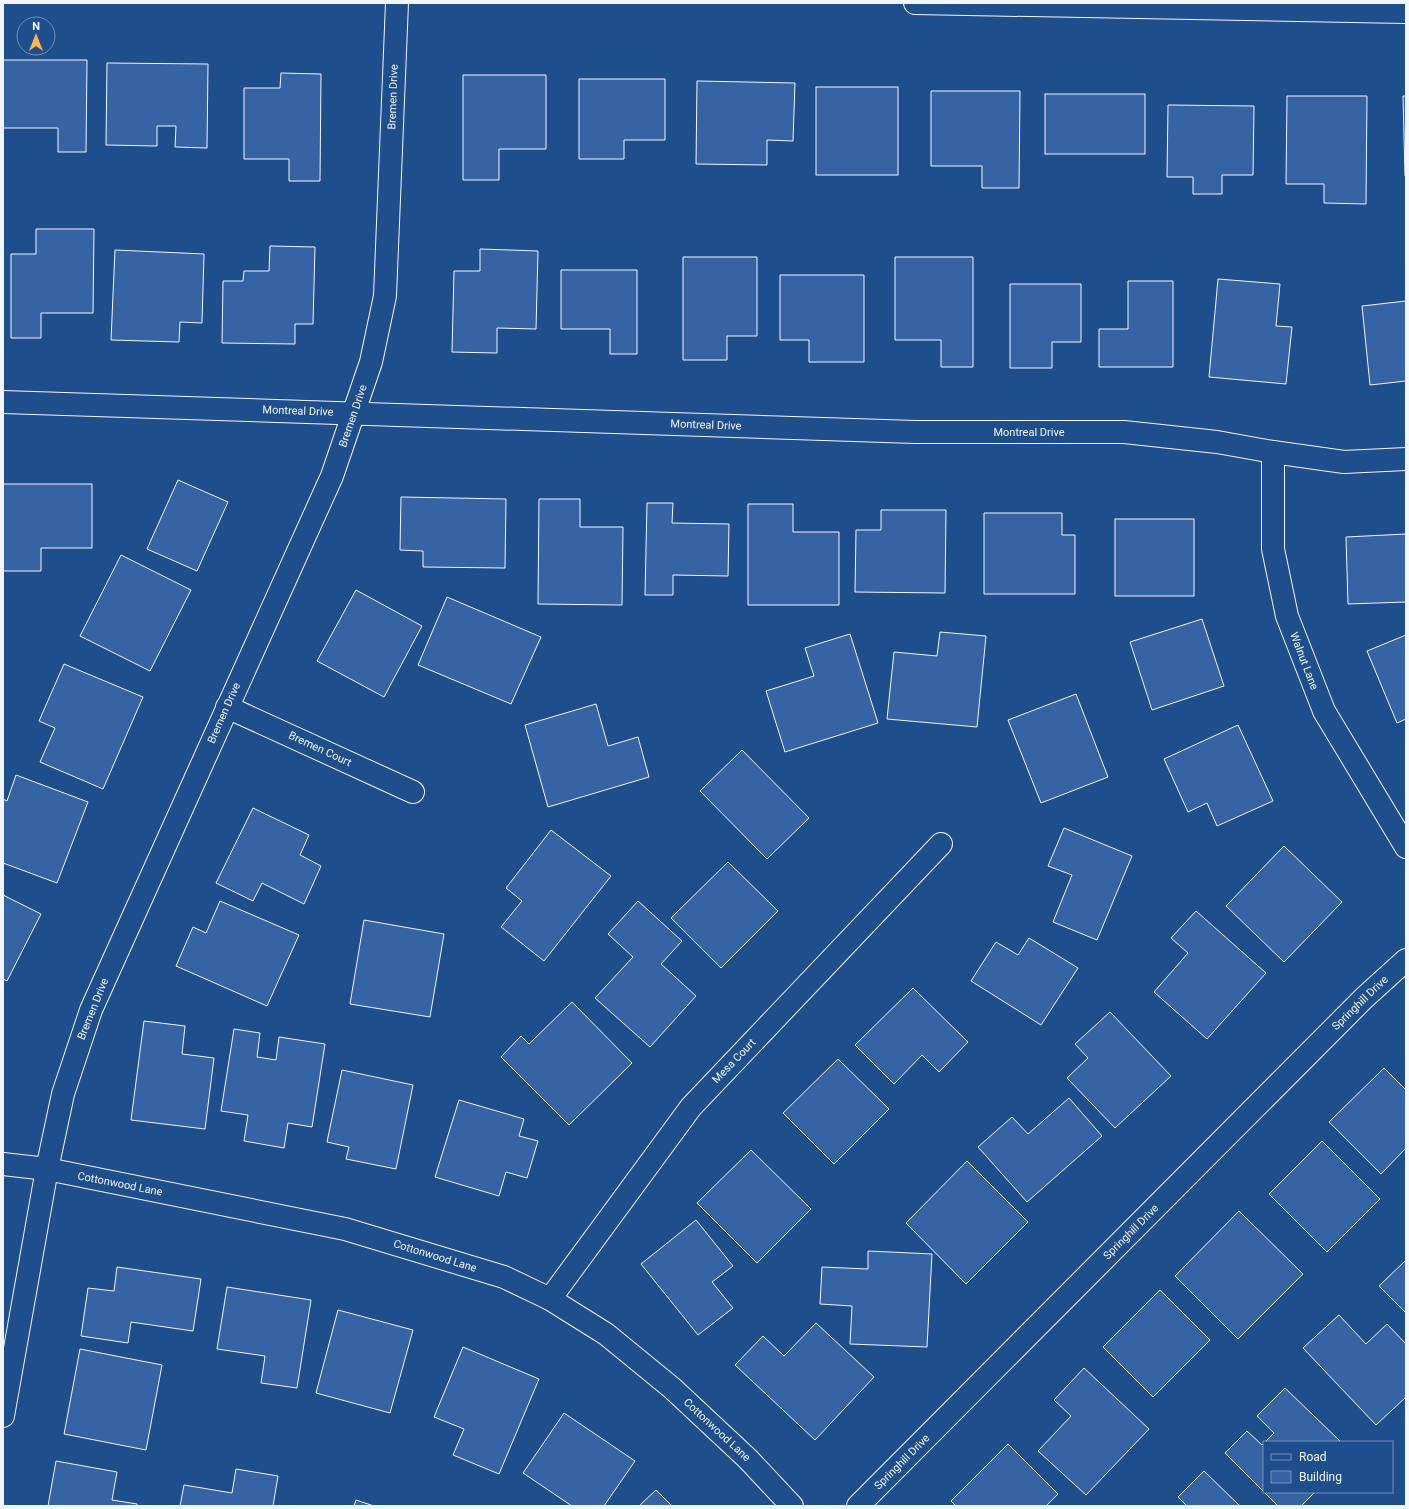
<svg xmlns="http://www.w3.org/2000/svg" width="1409" height="1509" font-family="Roboto,sans-serif">
  <style>
    .building { fill: #3563a3; stroke: #f2f6ff }
    .lines { fill: none; stroke-linecap: round; stroke-linejoin: round }
    .street-casing { stroke: #f2f6ff; stroke-width: 24 }
    .street { stroke: #1f4e8c; stroke-width: 22 }
    .labels { text-anchor: middle; dominant-baseline: central; stroke-width: 3; stroke-linejoin: round; paint-order: stroke }
    .street-label { font-size: 11px; fill: #f2f6ff; stroke: #1f4e8c }
  </style>
  <rect width="100%" height="100%" fill="#1f4e8c"/>
  <g class="building">
    <path d="M3,60H87L86,152H58V128H3Z"/>
    <path d="M107,63L208,64L207,148L175,147L176,126H157V146L106,145Z"/>
    <path d="M281,73L321,74L320,181H289V159H244V88H280Z"/>
    <path d="M463,75H546V149H499V180H463Z"/>
    <path d="M579,79H665V140H624V159H579Z"/>
    <path d="M697,81L795,83L793,141L767,140V165L696,164Z"/>
    <rect x="816" y="87" width="82" height="88"/>
    <path d="M931,91H1020L1019,188H982V166H931Z"/>
    <rect x="1045" y="94" width="100" height="60"/>
    <path d="M1287,96H1367L1366,204L1324,203V184H1286Z"/>
    <path d="M1403,96H1406V176H1405Z"/>
    <path d="M1168,105L1254,106L1253,175H1222V194H1193V177H1167Z"/>
    <path d="M36,229H94L93,313H41V338H11V254H36Z"/>
    <path d="M270,246L315,247L313,324H295V344L222,343L223,281H243L244,271H269Z"/>
    <path d="M480,249L538,251L536,329L497,328V353L452,352L454,271H480Z"/>
    <path d="M115,250L204,254L202,323L180,322L179,342L111,340Z"/>
    <path d="M683,257H757V336H727V360H683Z"/>
    <path d="M895,257H973V367H941V340H895Z"/>
    <path d="M561,270H637V354H610V329H561Z"/>
    <path d="M780,275H864V362H809V340H780Z"/>
    <path d="M1218,279L1280,284L1276,326L1292,327L1286,384L1209,377Z"/>
    <path d="M1128,281H1173V367H1099V329H1128Z"/>
    <path d="M1010,284H1081V342H1052V368H1010Z"/>
    <path d="M1406,301V381L1370,385L1362,306Z"/>
    <path d="M178,480L228,502L197,571L147,549Z"/>
    <path d="M3,484H92V548H41V571H3Z"/>
    <path d="M401,497L506,499L505,568L423,567V551L400,550Z"/>
    <path d="M539,499H580V527H623L622,605L538,604Z"/>
    <path d="M647,503H673L672,523L729,524L728,576L673,575V595H645Z"/>
    <path d="M748,504H793V532H839V605H748Z"/>
    <path d="M881,510H946L945,593L855,592L856,530H881Z"/>
    <path d="M984,513H1062V535H1075V594H984Z"/>
    <rect x="1115" y="519" width="79" height="77"/>
    <path d="M1406,534V602L1348,604L1346,537Z"/>
    <path d="M121,555L191,590L150,671L80,636Z"/>
    <path d="M356,590L422,626L384,697L317,661Z"/>
    <path d="M447,597L541,637L511,704L418,665Z"/>
    <path d="M1202,619L1224,686L1152,710L1130,642Z"/>
    <path d="M940,632L986,636L977,727L887,719L894,652L937,656Z"/>
    <path d="M850,634L878,723L785,752L766,691L814,676L805,648Z"/>
    <path d="M1406,635V719L1397,723L1367,651Z"/>
    <path d="M64,664L143,697L103,789L40,762L55,728L39,721Z"/>
    <path d="M1076,694L1108,777L1041,803L1008,720Z"/>
    <path d="M596,704L608,746L638,737L649,777L548,807L525,725Z"/>
    <path d="M1238,725L1273,801L1217,826L1207,803L1188,812L1164,759Z"/>
    <path d="M742,750L809,818L767,859L700,791Z"/>
    <path d="M16,775L88,802L57,883L3,863V799L7,801Z"/>
    <path d="M253,808L309,835L300,855L321,866L304,904L262,883L253,901L216,883Z"/>
    <path d="M1064,828L1132,856L1097,940L1053,922L1072,875L1048,866Z"/>
    <path d="M551,830L611,876L544,961L501,927L522,901L506,888Z"/>
    <path d="M1284,846L1342,902L1284,962L1226,906Z"/>
    <path d="M728,862L778,911L721,968L671,918Z"/>
    <path d="M3,895L41,914L7,981L3,979Z"/>
    <path d="M220,901L299,935L267,1006L176,966L193,927L206,933Z"/>
    <path d="M638,901L682,941L661,964L696,996L650,1047L595,998L633,957L608,934Z"/>
    <path d="M1196,911L1266,973L1207,1039L1154,992L1188,953L1171,938Z"/>
    <path d="M364,920L444,934L430,1017L350,1004Z"/>
    <path d="M1029,938L1078,968L1041,1025L971,981L996,942L1018,955Z"/>
    <path d="M913,988L968,1042L939,1072L922,1055L894,1084L855,1045Z"/>
    <path d="M572,1002L632,1063L569,1125L501,1057L521,1036L529,1044Z"/>
    <path d="M1110,1012L1171,1076L1115,1128L1067,1078L1088,1058L1075,1044Z"/>
    <path d="M144,1021L185,1026L182,1054L214,1058L205,1129L131,1120Z"/>
    <path d="M234,1029L260,1033L257,1057L276,1060L279,1037L325,1044L312,1127L288,1123L284,1148L244,1141L248,1115L221,1111Z"/>
    <path d="M838,1059L889,1109L834,1164L783,1113Z"/>
    <path d="M1384,1068L1406,1090V1148L1381,1174L1329,1122Z"/>
    <path d="M342,1070L413,1085L396,1169L346,1159L349,1147L327,1142Z"/>
    <path d="M1069,1098L1102,1136L1027,1202L978,1147L1012,1117L1028,1134Z"/>
    <path d="M459,1100L524,1119L519,1136L538,1141L527,1178L506,1172L499,1196L435,1177Z"/>
    <path d="M1322,1141L1380,1199L1327,1252L1269,1194Z"/>
    <path d="M751,1150L811,1209L757,1263L697,1203Z"/>
    <path d="M967,1161L1028,1222L966,1284L906,1223Z"/>
    <path d="M1239,1211L1303,1274L1238,1339L1175,1276Z"/>
    <path d="M696,1220L733,1266L712,1282L733,1308L698,1335L641,1264Z"/>
    <path d="M868,1251L932,1254L927,1347L850,1344L852,1306L820,1304L822,1267L868,1269Z"/>
    <path d="M1406,1260V1313L1379,1286Z"/>
    <path d="M117,1267L201,1279L193,1331L131,1322L128,1343L81,1336L88,1288L114,1291Z"/>
    <path d="M227,1287L311,1300L297,1388L261,1383L265,1356L217,1349Z"/>
    <path d="M1160,1290L1210,1340L1153,1397L1103,1347Z"/>
    <path d="M338,1310L413,1330L390,1413L316,1393Z"/>
    <path d="M1339,1315L1366,1344L1387,1324L1406,1344V1397L1376,1425L1303,1348Z"/>
    <path d="M816,1323L874,1377L815,1440L735,1365L763,1336L784,1356Z"/>
    <path d="M463,1347L539,1379L499,1474L453,1455L464,1429L434,1417Z"/>
    <path d="M80,1349L162,1365L146,1450L64,1434Z"/>
    <path d="M1084,1368L1149,1429L1086,1495L1038,1451L1071,1416L1054,1400Z"/>
    <path d="M1285,1388L1341,1442H1265L1274,1433L1257,1416Z"/>
    <path d="M564,1413L635,1461L604,1506H572L523,1473Z"/>
    <path d="M1247,1431L1262,1445L1264,1443V1492H1315L1301,1506H1278L1225,1453Z"/>
    <path d="M1008,1444L1058,1494L1046,1506H956L951,1501Z"/>
    <path d="M56,1461L117,1472L112,1500L137,1504V1506H48Z"/>
    <path d="M236,1469L278,1476L273,1506H180L184,1485L232,1493Z"/>
    <path d="M1204,1471L1240,1506H1187L1178,1497Z"/>
    <path d="M656,1490L672,1506H639Z"/>
    <path d="M356,1500L374,1506H354Z"/>
  </g>
  <g class="lines">
    <defs>
      <g id="street">
        <path d="M915,3L1406,12"/>
        <path d="M3,402L915,432H1124L1217,442L1273,452L1344,462L1406,459"/>
        <path d="M1273,452V549L1287,616L1324,711L1406,847"/>
        <path d="M227,707L413,792"/>
        <path d="M3,1164L47,1169L345,1229L504,1277L550,1299L606,1334L672,1388L748,1459L792,1506"/>
        <path d="M550,1299L691,1107L941,844"/>
        <path d="M3,1416L47,1169L63,1094L91,1010L332,476L371,362L385,296L397,3"/>
        <path d="M858,1506L1364,998L1406,960"/>
      </g>
    </defs>
    <use href="#street" class="street-casing"/>
    <use href="#street" class="street"/>
  </g>
  <g class="labels">
    <g class="street-label">
      <text transform="translate(393 97) rotate(-88)">Bremen Drive</text>
      <text transform="translate(298 411) rotate(2)">Montreal Drive</text>
      <text transform="translate(353 416) rotate(-71)">Bremen Drive</text>
      <text transform="translate(706 425) rotate(2)">Montreal Drive</text>
      <text x="1029" y="432">Montreal Drive</text>
      <text transform="translate(1304 661) rotate(69)">Walnut Lane</text>
      <text transform="translate(224 713) rotate(-66)">Bremen Drive</text>
      <text transform="translate(320 749) rotate(25)">Bremen Court</text>
      <text transform="translate(1360 1003) rotate(-44)">Springhill Drive</text>
      <text transform="translate(93 1009) rotate(-68)">Bremen Drive</text>
      <text transform="translate(734 1061) rotate(-46)">Mesa Court</text>
      <text transform="translate(120 1184) rotate(11)">Cottonwood Lane</text>
      <text transform="translate(1131 1232) rotate(-45)">Springhill Drive</text>
      <text transform="translate(435 1256) rotate(17)">Cottonwood Lane</text>
      <text transform="translate(717 1430) rotate(43)">Cottonwood Lane</text>
      <text transform="translate(902 1462) rotate(-45)">Springhill Drive</text>
    </g>
  </g>
  <rect width="1409" height="1509" fill="none" stroke="#f2f6ff" stroke-width="8"/>
  <rect x="1263" y="1441" width="130" height="52" fill="#1f4e8c" stroke="#7391ba"/>
  <rect x="1271" y="1454" width="20" height="6" fill="#1f4e8c" stroke="#7391ba"/>
  <text x="1299" y="1461" font-size="12" fill="#f2f6ff">Road</text>
  <rect x="1271" y="1471" width="20" height="12" fill="#3563a3" stroke="#7391ba"/>
  <text x="1299" y="1481" font-size="12" fill="#f2f6ff">Building</text>
  <g transform="translate(36 36)"><circle r="19" fill="#1f4e8c" stroke="#7391ba"/>
  <path d="M0-3L7 15L0 10L-7 15Z" fill="#ffb74d"/>
  <text y="-6" font-size="11" font-weight="bold" text-anchor="middle" fill="#f2f6ff">N</text>
  </g>
</svg>
